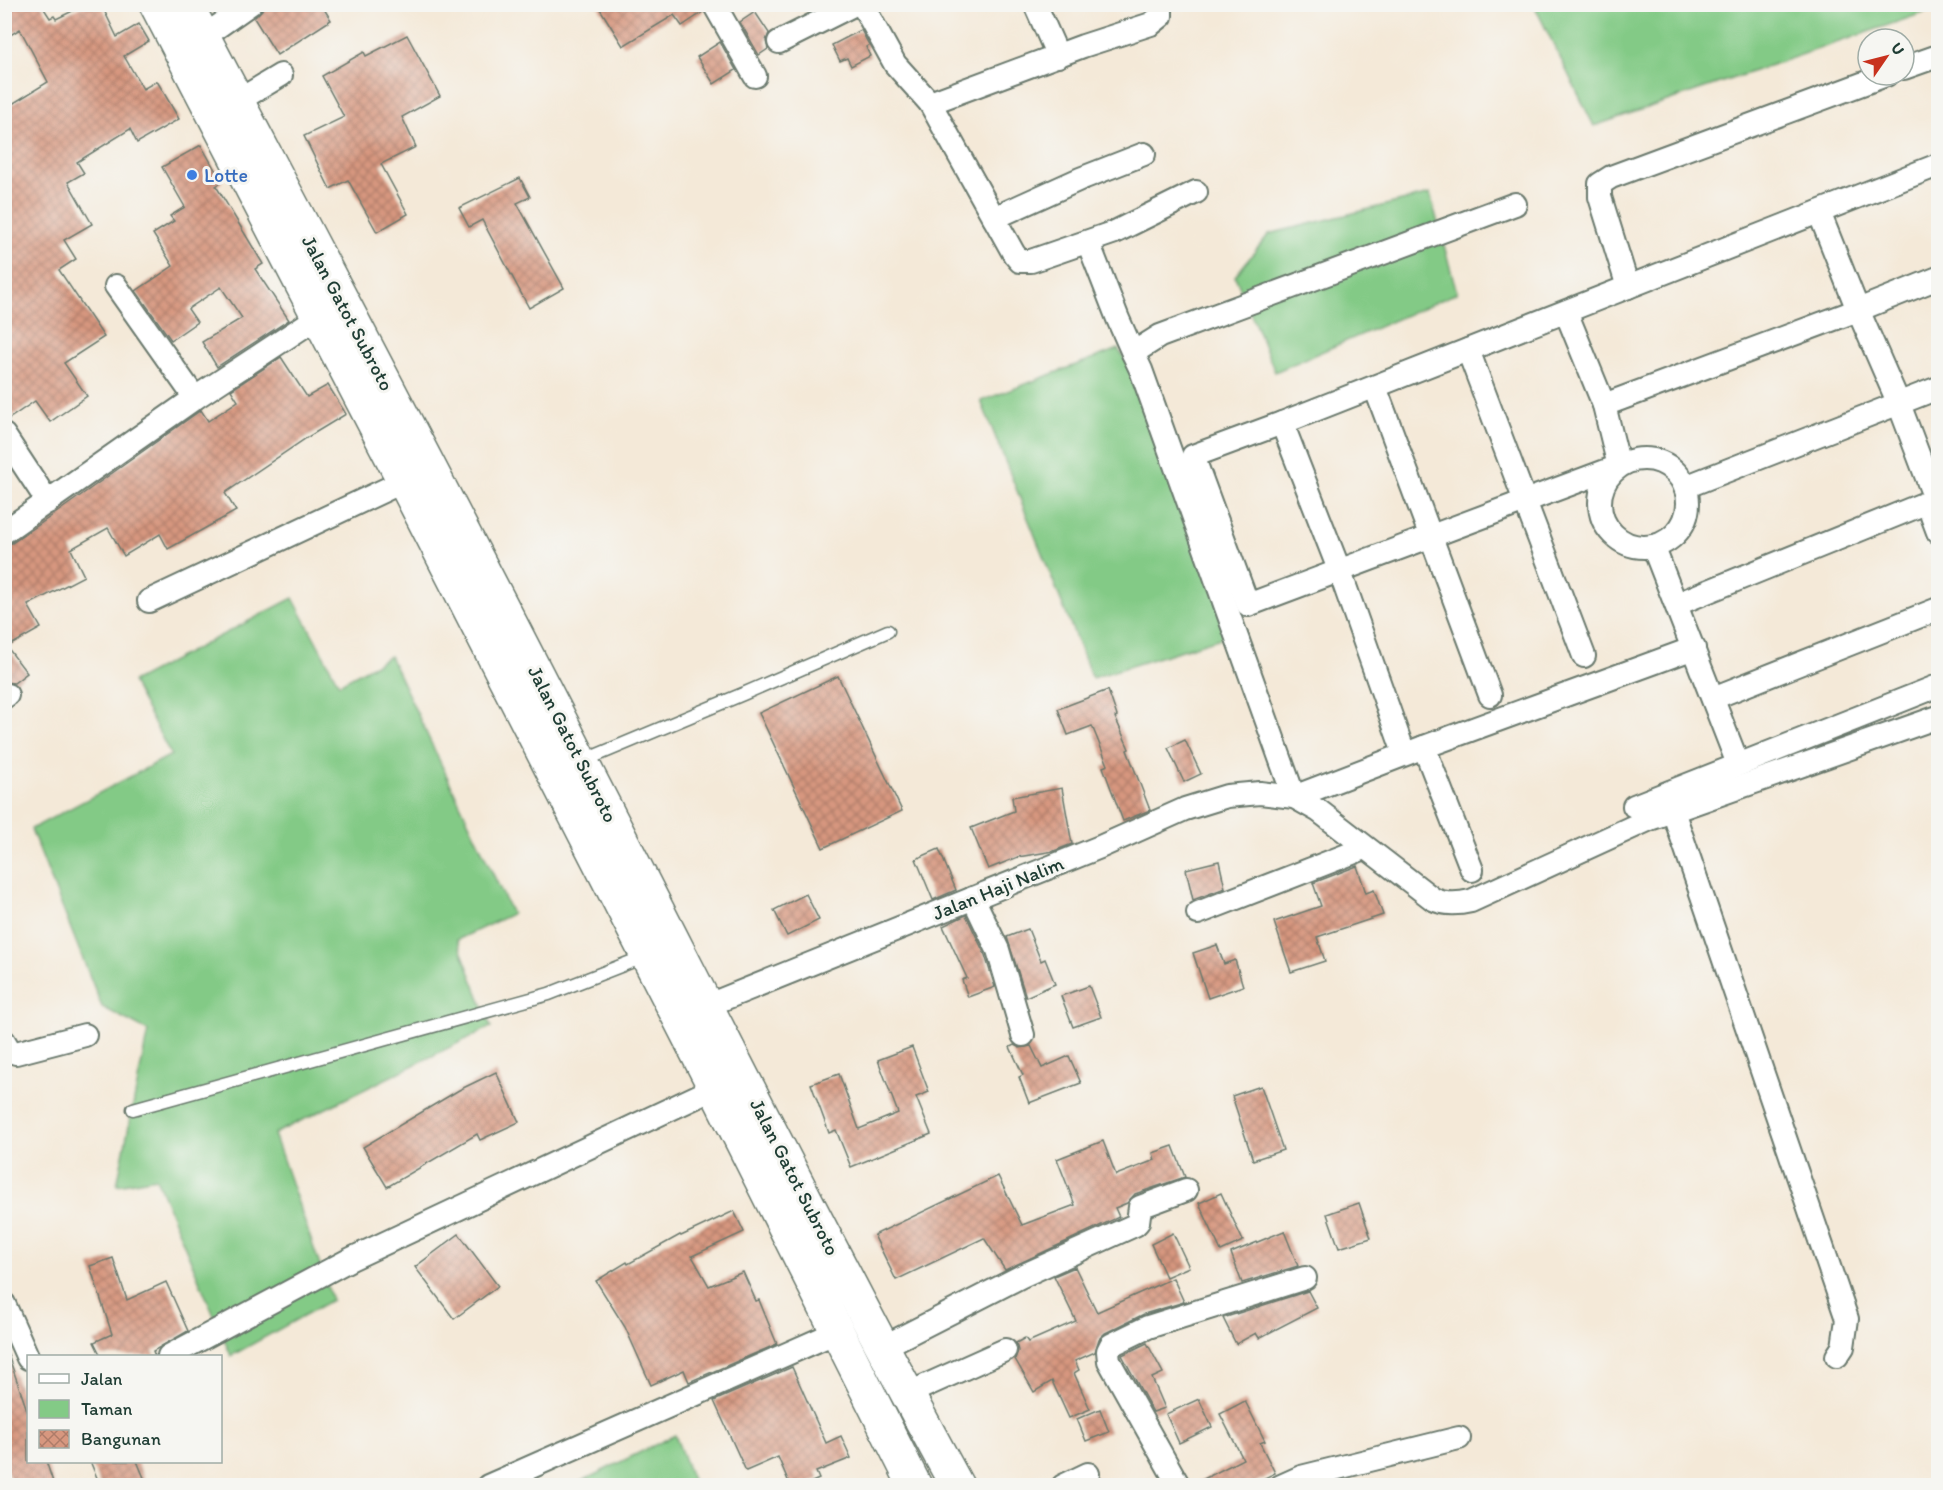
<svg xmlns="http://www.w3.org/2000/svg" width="1943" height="1490" font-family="Itim,sans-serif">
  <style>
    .green { fill: #83ca86; stroke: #51845d; stroke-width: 1.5 }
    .building { fill: url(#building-cross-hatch) }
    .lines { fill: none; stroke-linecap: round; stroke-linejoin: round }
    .service-casing { stroke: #6a796d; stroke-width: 15 }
    .minor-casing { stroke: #6a796d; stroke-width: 26 }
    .trunk-casing { stroke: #6a796d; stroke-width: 36 }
    .service { stroke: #fff; stroke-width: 12 }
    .minor { stroke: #fff; stroke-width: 22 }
    .trunk { stroke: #fff; stroke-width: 33 }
    .shop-dot { fill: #3f7fe0; stroke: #f6f6f2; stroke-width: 2 }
    .labels { text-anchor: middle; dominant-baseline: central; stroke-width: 6; stroke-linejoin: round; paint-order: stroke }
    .shop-label { font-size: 20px; fill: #366cbe; stroke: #f6f6f2; text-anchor: start }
    .street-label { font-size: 20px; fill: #1f3d34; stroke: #f6f6f2 }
  </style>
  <defs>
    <pattern id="building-cross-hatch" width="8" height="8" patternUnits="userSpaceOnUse" patternTransform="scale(1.5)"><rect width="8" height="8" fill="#d7977f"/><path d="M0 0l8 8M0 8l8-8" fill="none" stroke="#ae7c69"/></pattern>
  </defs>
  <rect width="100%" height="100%" fill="#f6f6f2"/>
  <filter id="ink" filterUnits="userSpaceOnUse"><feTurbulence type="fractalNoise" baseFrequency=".0167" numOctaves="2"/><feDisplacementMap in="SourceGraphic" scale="12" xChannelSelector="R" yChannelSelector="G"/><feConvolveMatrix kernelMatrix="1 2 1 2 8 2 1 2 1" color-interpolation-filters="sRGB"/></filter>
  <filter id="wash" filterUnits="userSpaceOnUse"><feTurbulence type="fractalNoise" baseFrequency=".008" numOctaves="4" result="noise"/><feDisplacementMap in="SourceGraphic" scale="24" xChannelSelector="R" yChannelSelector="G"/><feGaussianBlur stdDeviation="1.35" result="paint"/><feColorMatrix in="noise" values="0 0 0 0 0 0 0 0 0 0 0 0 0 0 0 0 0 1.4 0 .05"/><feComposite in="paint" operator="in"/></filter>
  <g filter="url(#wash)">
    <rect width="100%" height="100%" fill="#f4e9d8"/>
    <g class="green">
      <path d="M1938,4V8L1594,126L1534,5Z"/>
      <path d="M1430,194L1457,293L1275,372L1235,276L1269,234Z"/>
      <path d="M1118,349L1165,417L1237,633L1092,678L981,401Z"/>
      <path d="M293,598L339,684L390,656L512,914L457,940L491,1027L274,1134L332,1300L231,1356L156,1178L117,1185L148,1031L102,1007L31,829L171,755L132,682Z"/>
      <path d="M675,1435L694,1485H574Z"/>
    </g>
    <g id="blocks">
      <g class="building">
        <path d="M4,4H41L50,18L54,16L56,19L87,4H101L117,37L139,24L149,41L124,56L143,89L157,81L179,119L137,143L130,129L77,162L84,173L68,182L92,224L64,240L76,259L59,270L104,337L64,363L87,396L50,422L35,401L4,422V109L48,82L20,29L4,39Z"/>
        <path d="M263,4H321L331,20L277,55L254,18L262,10Z"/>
        <path d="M597,4H701L703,12L682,26L674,15L623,46Z"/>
        <path d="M755,12L769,33L766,41L768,49L759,55L740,22Z"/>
        <path d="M861,30L869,45L866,47L870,56L851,66L847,58L840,61L832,45Z"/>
        <path d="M407,35L440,96L402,117L416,147L381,164L408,214L377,232L348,180L330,189L304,136L344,117L322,76L364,52L366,56Z"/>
        <path d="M720,42L736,70L714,84L697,57Z"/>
        <path d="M201,145L222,182L216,186L263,264L255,269L289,320L217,367L202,342L242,318L221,287L188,309L197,322L171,340L136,291L173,266L153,234L174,221L170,216L185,207L162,167Z"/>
        <path d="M520,178L530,197L517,203L564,288L529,308L482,220L469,227L459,208Z"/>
        <path d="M281,357L307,397L328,385L346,414L308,437L225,493L236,511L168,549L160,534L124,556L108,528L71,549L84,576L28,605L41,628L7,647L27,673L14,683L4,682V545L12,543L56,513L201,410L208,421L238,401L231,390Z"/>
        <path d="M838,676L902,811L823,848L759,713Z"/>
        <path d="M1108,690L1117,716L1115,717L1129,749L1127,750L1150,810L1123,821L1103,767L1108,765L1092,726L1068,735L1058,709Z"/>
        <path d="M1185,740L1201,774L1184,782L1168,748Z"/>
        <path d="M1062,788L1072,844L1054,851L1018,857L988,869L971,828L1014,811L1012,797Z"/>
        <path d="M939,849L956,890L933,900L916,859Z"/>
        <path d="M1219,861L1225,888L1193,900L1186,869Z"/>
        <path d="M1357,866L1366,893L1374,890L1383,915L1317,937L1325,961L1291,972L1274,922L1321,906L1313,883Z"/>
        <path d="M806,894L819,920L787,936L774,910Z"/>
        <path d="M966,915L985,955L995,987L968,997L962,980L967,978L943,926Z"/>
        <path d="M1028,929L1041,961L1045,959L1055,984L1026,997L1007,937Z"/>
        <path d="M1217,945L1224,964L1235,960L1243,986L1208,998L1193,953Z"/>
        <path d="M1089,986L1101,1017L1073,1027L1061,996Z"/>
        <path d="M1014,1045L1020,1048L1031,1046L1042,1068L1069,1056L1081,1083L1029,1103L1019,1077L1023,1075L1010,1047Z"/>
        <path d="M912,1047L929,1092L916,1097L931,1134L851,1167L836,1130L829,1133L811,1084L839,1074L859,1129L898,1113L878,1060Z"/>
        <path d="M496,1072L519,1122L480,1140L477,1134L387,1187L363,1147L459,1090Z"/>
        <path d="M1261,1086L1283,1150L1253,1160L1232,1096Z"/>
        <path d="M1103,1141L1116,1175L1155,1160L1153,1153L1173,1146L1185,1177L1135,1194L1127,1203L1115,1208L1119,1217L1005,1270L984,1238L896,1280L874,1235L998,1176L1022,1225L1075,1205L1057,1159Z"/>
        <path d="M1221,1193L1243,1241L1221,1251L1199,1203Z"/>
        <path d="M1359,1203L1371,1238L1339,1248L1327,1214Z"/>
        <path d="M734,1211L744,1232L692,1256L709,1286L743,1272L756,1301L759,1300L777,1344L689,1382L684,1370L651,1385L625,1327L596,1281L627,1262L628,1264L680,1235L681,1236Z"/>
        <path d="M1284,1231L1298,1266L1242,1283L1231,1253Z"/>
        <path d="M1173,1233L1189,1267L1166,1277L1151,1244Z"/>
        <path d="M459,1234L498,1286L454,1319L415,1267Z"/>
        <path d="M113,1258L127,1300L166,1282L188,1331L153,1351L155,1356H101L94,1342L112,1334L90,1266Z"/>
        <path d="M1075,1267L1097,1312L1173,1278L1184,1302L1144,1314L1105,1333L1099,1339L1095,1352L1075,1361L1079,1370L1074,1373L1090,1409L1069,1418L1052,1381L1034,1392L1015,1359L1018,1351L1016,1343L1025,1338L1028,1342L1076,1321L1054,1276Z"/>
        <path d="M1308,1291L1317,1308L1259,1338L1256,1333L1236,1344L1223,1318Z"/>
        <path d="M1147,1343L1163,1373L1152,1378L1165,1408L1153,1412L1122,1355Z"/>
        <path d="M7,1352L28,1413V1461H46L54,1485H12L4,1464V1353Z"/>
        <path d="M792,1367L826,1443L841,1436L851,1458L816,1472L819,1479L805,1485H790L778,1457L746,1471L714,1401Z"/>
        <path d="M1199,1399L1212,1427L1179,1443L1166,1414Z"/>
        <path d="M1245,1401L1265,1441L1260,1443L1275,1473L1251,1485H1192L1243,1459L1220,1414Z"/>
        <path d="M1100,1409L1109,1432L1086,1441L1077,1419Z"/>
        <path d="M90,1461H137L147,1485H100Z"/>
      </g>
    </g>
  </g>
  <g filter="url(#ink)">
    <use href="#blocks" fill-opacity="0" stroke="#6a796d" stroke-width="1.5"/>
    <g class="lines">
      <defs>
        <g id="service">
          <path d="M583,761L743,694L888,631"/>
          <path d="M133,1109L549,994L646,956"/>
        </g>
        <g id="minor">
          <path d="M714,4L755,76"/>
          <path d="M862,4L895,64L930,103L1014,254L1020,261H1031L1115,232L1196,192"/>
          <path d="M1035,4L1058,56"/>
          <path d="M203,37L250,4"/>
          <path d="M779,42L855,4"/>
          <path d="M1904,68L1938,56"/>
          <path d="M236,102L281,75"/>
          <path d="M930,103L1083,46L1151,24L1161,16V4"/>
          <path d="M1515,204L1160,336L1133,353L1141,370L1294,797L1319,811L1433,899C1445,905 1458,904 1471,901L1650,819L1938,717"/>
          <path d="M1819,212L1858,310L1899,404L1935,499L1932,516L1938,532"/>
          <path d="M994,218L1080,179L1144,154"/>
          <path d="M1088,242L1118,319L1133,353"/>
          <path d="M116,286L195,398"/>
          <path d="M1628,287L1600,197V184L1611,177L1886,75"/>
          <path d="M1566,312L1604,405L1619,466L1525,501L1584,656"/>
          <path d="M1375,387L1490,695"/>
          <path d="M1604,405L1858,310L1938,278"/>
          <path d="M1282,423L1193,456L1248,605L1525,501L1468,350"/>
          <path d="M4,435L48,502"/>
          <circle cx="1644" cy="503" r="44"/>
          <path d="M1685,487L1938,388"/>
          <path d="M4,532L195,398L318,317"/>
          <path d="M1653,546L1738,764"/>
          <path d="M149,601L404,481"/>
          <path d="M1677,604L1938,498"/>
          <path d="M4,697L7,695"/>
          <path d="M1713,698L1938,609"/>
          <path d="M1424,747L1694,648"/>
          <path d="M1404,753L1340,572L1282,423L1938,165"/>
          <path d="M1634,806L1938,686"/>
          <path d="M1673,811L1847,1319L1843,1347L1837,1356"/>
          <path d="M973,898L998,950L1023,1035"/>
          <path d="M1198,913L1365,848"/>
          <path d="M706,1006L1100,847L1185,809L1227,796L1260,793L1294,797L1424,747L1472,870"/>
          <path d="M4,1041L10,1051L16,1053L85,1035"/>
          <path d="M4,1304L28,1358"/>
          <path d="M883,1347L1022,1276L1135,1225L1138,1222L1140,1207L1186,1190"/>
          <path d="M169,1356L351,1259L715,1088"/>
          <path d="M907,1394L1005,1350"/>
          <path d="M488,1486L839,1331"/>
          <path d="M1063,1486L1088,1474"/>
          <path d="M1179,1486L1109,1361L1108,1351L1111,1345L1148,1327L1305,1278"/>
          <path d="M1281,1486L1301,1477L1459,1438"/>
        </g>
        <g id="trunk">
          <path d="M156,4L404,481L715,1088L915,1486"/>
          <path d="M186,4C319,257 453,509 582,763C706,1004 827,1247 957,1486"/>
        </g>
      </defs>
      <use href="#service" class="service-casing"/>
      <use href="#minor" class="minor-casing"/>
      <use href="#trunk" class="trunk-casing"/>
      <use href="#service" class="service"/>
      <use href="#minor" class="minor"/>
      <use href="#trunk" class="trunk"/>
    </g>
  </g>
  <circle class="shop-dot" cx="192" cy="175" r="6"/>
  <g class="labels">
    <g class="shop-label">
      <text x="204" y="175">Lotte</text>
    </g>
    <g class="street-label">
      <text transform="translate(348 313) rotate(62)">Jalan Gatot Subroto</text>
      <text transform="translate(573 744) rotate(63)">Jalan Gatot Subroto</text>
      <text transform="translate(998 888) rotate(-22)">Jalan Haji Nalim</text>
      <text transform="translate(795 1177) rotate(63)">Jalan Gatot Subroto</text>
    </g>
  </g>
  <rect width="1943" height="1490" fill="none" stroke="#f6f6f2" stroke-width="24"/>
  <rect x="27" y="1355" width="195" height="108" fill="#f6f6f2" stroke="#a0aca6" stroke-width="1.5"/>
  <rect x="39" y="1374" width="30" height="9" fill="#ffffff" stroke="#a0aca6" stroke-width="1.5"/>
  <text x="81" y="1385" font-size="18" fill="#1f3d34">Jalan</text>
  <rect x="39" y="1400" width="30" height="18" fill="#83ca86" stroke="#a0aca6" stroke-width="1.5"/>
  <text x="81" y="1415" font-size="18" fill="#1f3d34">Taman</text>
  <rect x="39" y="1430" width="30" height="18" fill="url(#building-cross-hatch)" stroke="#a0aca6" stroke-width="1.5"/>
  <text x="81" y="1445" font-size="18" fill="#1f3d34">Bangunan</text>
  <g transform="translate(1886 57) rotate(55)"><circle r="28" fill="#f6f6f2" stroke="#a0aca6" stroke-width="1.5"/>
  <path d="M0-4.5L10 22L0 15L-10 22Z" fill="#c8321e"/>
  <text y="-9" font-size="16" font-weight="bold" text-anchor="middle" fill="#1f3d34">U</text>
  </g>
</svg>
